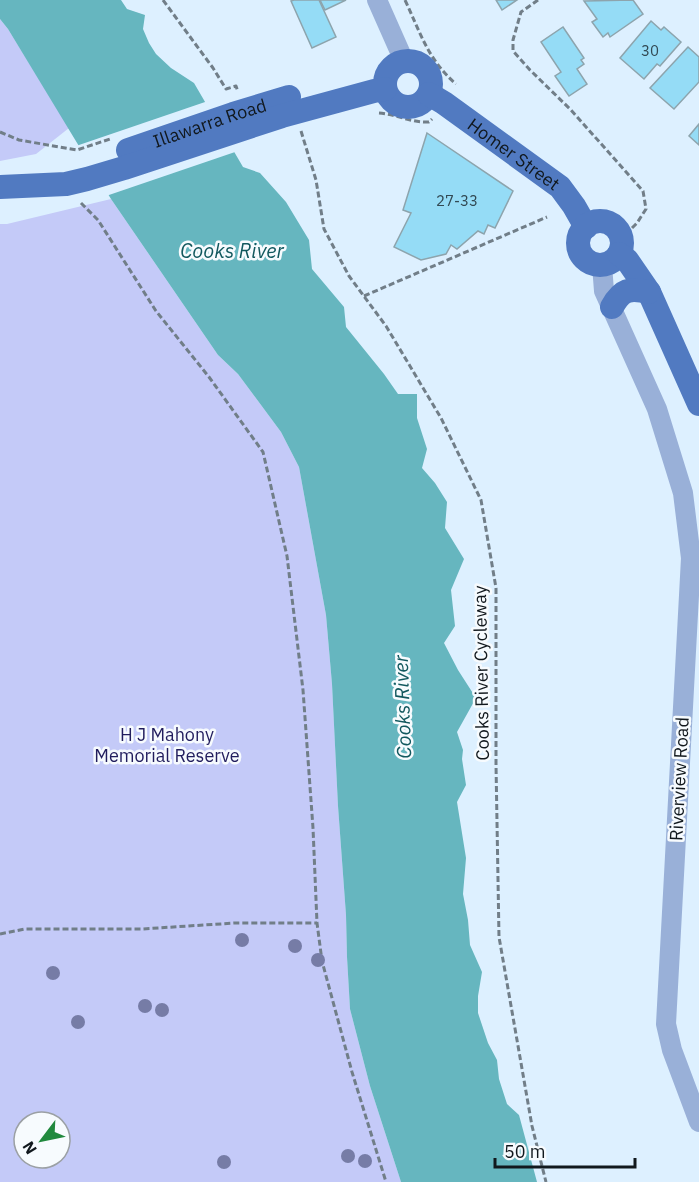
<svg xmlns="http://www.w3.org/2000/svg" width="699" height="1182" font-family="'IBM Plex Sans',sans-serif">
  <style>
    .green { fill: #c4caf8; fill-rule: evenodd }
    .water { fill: #66b6bf }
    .pier { fill: #ddf0ff }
    .building { fill: #95dcf6; stroke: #8da4ad; stroke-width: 1.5 }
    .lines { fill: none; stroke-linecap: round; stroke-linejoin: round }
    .path { stroke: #717e88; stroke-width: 3; stroke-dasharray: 6 3; stroke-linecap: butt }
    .minor { stroke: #99b0d8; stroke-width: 20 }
    .major { stroke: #517ac1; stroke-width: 24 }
    .tree { fill: #767ca6 }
    .labels { text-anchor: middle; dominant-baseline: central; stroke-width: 5; stroke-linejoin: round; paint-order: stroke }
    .number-label { font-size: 15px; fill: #324953 }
    .street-label { font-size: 18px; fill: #11181d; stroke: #f7fbfe }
    .park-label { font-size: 18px; fill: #211d5d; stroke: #f7fbfe }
    .water-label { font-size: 20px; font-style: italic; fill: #11585e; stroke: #f7fbfe }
  </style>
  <rect width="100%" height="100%" fill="#ddf0ff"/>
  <g class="green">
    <path d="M0,19L8,29L69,128L36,154L0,161Z"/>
    <path d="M111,199L218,355L238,374L281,432L299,467L326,615L332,684L338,806L346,915L347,957L350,1009L370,1086L401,1182H0V224H7ZM24,1122H60V1158H24Z"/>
  </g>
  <path class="water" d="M0,0H121L127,9L145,15L143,29L149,43L156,54L171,68L194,83L243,167L260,173L286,202L309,240L312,269L344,307L346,327L384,374L398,394H417V418L427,449L422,468L435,483L447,502L445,528L464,559L451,590L455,626L444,643L458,670L476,698L457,732L463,750L462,759L466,785L457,802L466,858L463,894L468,920L470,945L482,972L478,996V1013L488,1043L497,1060L499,1079L507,1104L519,1115L537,1182H401L370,1086L350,1009L347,957L346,915L338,806L332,684L326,615L299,467L281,432L238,374L218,355L111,199L8,29L0,19Z"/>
  <path class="pier" d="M208,101L238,151L106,196L76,146Z"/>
  <g class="building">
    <path d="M294,0H319L336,37L312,48L291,1Z"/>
    <path d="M320,0H346L325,10Z"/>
    <path d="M496,0H517L502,10Z"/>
    <path d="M633,0L643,14L610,37L608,33L603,37L592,22L597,19L584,1Z"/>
    <path d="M651,21L661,30L664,27L681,42L660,66L657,64L644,79L620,58Z"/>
    <path d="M563,27L584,58L581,60L584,64L577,69L587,84L569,96L555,76L561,72L541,42Z"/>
    <path d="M688,47L699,57V82L674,109L650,88Z"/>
    <path d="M699,124V145L689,136Z"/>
    <path d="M427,133L513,191L495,228L488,225L484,234L478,231L457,249L451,245L446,254L421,260L394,247L411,213L403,210Z"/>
  </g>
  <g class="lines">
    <g class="path">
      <path d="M163,0L213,68L226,89L236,86L238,92"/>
      <path d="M405,0C420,32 428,60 456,84"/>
      <path d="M538,0L521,12L513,40V51L530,70L571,110L643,191L646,209L637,223L631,229"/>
      <path d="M379,113C396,114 411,123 429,122L432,119"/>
      <path d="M301,131L316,180L324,229L349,276L386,326L441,418L481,500L496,588V764L499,937L532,1126L546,1182"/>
      <path d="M0,132L19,140L77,150L110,139"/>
      <path d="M81,203L98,220L156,311L209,377L263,452L287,556L303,690L313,828L317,923L322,961L352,1072L386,1182"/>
      <path d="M364,296L547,217"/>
      <path d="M0,934L25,929H142L235,923H317"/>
    </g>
    <g class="minor">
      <path d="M377,0L404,61"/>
      <path d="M602,265L604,291L657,409L683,493L691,558L666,1024L672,1050L699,1122"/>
    </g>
    <g class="major">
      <circle cx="408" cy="84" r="23"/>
      <path id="s1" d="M429,94L444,103L560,187L574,206L586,227"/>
      <path id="s2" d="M128,150L233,114L289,97"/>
      <path d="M0,187L66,184L87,179L124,168L282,116L374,91L385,89"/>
      <circle cx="600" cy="243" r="22"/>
      <path d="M619,254L627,260L649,292L699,404"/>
      <path d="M612,307C622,289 629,288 649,292"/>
    </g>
  </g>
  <g class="tree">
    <circle cx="242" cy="940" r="7"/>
    <circle cx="295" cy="946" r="7"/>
    <circle cx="318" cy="960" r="7"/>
    <circle cx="53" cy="973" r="7"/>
    <circle cx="145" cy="1006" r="7"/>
    <circle cx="162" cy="1010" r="7"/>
    <circle cx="78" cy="1022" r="7"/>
    <circle cx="348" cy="1156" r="7"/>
    <circle cx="365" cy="1161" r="7"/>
    <circle cx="224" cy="1162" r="7"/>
  </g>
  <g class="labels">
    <g class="number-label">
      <text x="650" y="50">30</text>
      <text x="457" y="200">27-33</text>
    </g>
    <g class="street-label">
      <text stroke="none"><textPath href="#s2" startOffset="86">Illawarra Road</textPath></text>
      <text stroke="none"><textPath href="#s1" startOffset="104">Homer Street</textPath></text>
      <text transform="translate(481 673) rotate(-91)">Cooks River Cycleway</text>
      <text transform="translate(679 779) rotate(-87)">Riverview Road</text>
    </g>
    <g class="park-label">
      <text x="167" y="734">H J Mahony<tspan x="167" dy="21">Memorial Reserve</tspan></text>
    </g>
    <g class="water-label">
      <text x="232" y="250">Cooks River</text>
      <text transform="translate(402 707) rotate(-92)">Cooks River</text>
    </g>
  </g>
  <g transform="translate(42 1140) rotate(238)"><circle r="28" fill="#f7fbfe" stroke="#9ba0a4" stroke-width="1.5"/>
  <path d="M0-4.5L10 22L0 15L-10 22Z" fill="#21893e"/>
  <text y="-9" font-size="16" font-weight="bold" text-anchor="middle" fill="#11181d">N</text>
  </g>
  <path d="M495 1158v9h140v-9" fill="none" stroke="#11181d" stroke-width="3"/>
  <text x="504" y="1158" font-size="18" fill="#11181d" stroke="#f7fbfe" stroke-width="4.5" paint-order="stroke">50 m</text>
</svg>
